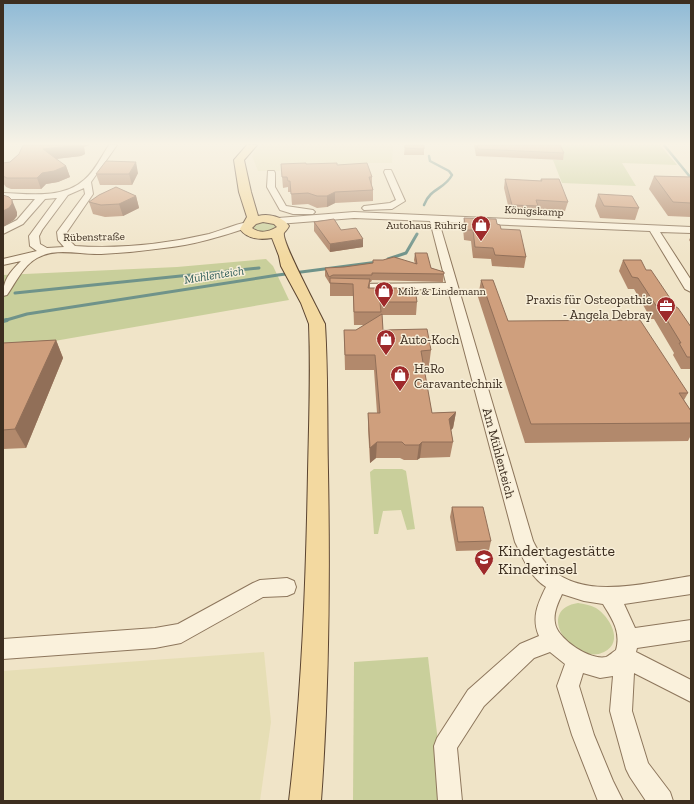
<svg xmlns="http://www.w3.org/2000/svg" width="694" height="804" font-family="'Zilla Slab',serif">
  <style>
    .farmland { fill: #e6deb5 }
    .green { fill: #c9cf9b }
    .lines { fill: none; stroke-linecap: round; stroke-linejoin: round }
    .stream-far2 { stroke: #6f938a; stroke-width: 2.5 }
    .stream-far1 { stroke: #6f938a; stroke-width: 3 }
    .stream { stroke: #6f938a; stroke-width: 4 }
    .minor-casing { stroke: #8d765c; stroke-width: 2 }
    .major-casing { stroke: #5b4430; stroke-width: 2 }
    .minor { fill: #faf1dc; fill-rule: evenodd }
    .major { fill: #f3d9a0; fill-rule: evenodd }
    .wall { fill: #b2896c }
    .shaded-wall { fill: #916f58 }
    .building { fill: #cf9f7d; stroke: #916f58 }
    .labels { text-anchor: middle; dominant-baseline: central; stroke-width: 3; stroke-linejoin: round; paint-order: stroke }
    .far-street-label { font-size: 11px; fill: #3d2e20; stroke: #f7eed8 }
    .far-poi-label { font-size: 11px; fill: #3d2e20; stroke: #f7eed8; text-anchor: end }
    .far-water-label { font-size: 12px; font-style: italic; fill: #2f5d5a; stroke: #f7eed8 }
    .poi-label { font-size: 13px; fill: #3d2e20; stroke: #f7eed8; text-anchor: start }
    .street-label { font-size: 13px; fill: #3d2e20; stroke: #f7eed8 }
    .near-poi-label { font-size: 16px; fill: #3d2e20; stroke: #f7eed8; text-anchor: start }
  </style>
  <rect width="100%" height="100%" fill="#f0e4c8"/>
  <g class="farmland">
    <path d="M262,145H393L392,163H366V170L258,171L252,156L257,148Z"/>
    <path d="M264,652L271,722L260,801H3V671Z"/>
  </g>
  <g class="green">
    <path d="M559,145H660L677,165L622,163L636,186L562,183L553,160H563L557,146Z"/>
    <path d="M261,221L278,224L276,230L260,233L252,228V226Z"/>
    <path d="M266,259L273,266L289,300L3,350V275L177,267Z"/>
    <path d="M374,469H402L406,471L415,529L407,530L401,510L383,511L378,534H374L370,472Z"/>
    <path d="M578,603C584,604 590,605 596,608C609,616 625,642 604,652C574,667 533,610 578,603Z"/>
    <path d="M428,657L445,801H353L354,662Z"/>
  </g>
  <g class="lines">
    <g class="stream-far2">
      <path d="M664,145L691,178"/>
      <path d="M424,205C431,187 444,190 452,175L449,171L430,161L429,156"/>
    </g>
    <g class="stream-far1">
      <path d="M388,259L406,253L417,234"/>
      <path d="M15,293L259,268"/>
      <path d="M3,321L27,314L278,275L378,262"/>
    </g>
    <path class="stream" d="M3,321L7,320"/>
    <defs>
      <g id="minor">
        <path d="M109,145H117L91,182L93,194L67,232L68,239L75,246C119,249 166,244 209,234C222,230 234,225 247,222L252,225L250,227C222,236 194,245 164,248C143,251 122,253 101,254C80,255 56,247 37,258C23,266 16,282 7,295L3,296C3,280 9,273 21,261L3,265V259L37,251L30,246L29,236L57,198L45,199L23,224L3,234V227L17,220L35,199H3V193C29,194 63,199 84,180C95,171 101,157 109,145ZM84,188L85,194L57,232L58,240L64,247L47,248L40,244L39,236L42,230L68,195Z"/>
        <path d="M385,170H391L392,172L405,201L392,209L364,210L362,208L364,206L390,203L396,200L384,172Z"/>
        <path d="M268,171H274L275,173V187L286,206L313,210L315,212L313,214H293L280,210L267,187Z"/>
        <path d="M354,212L691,227V233L660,232L691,280V292L685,289L650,231L439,222L533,541C538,551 543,562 551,569C587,601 649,582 691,576V594L624,604L635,628L691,620V640L637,648L636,652L691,680V702L634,673L632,711L648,763L670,792L673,801H646L630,777L626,769L610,711L613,676L600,678L583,673L579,686L594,735L613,781L623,801H598L572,735L557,686L565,664L550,652L534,658L484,706L457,748L462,801H438L434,746L437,738L468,690L520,644L539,636C531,618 538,603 546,587C530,577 523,558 515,542L448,289L351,290L345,287L351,284L446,283L430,221L354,218L278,224L273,221L278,218ZM562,594L584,601L603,604C613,620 621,632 616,650C613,652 609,656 606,657C591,661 557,639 555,623C553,613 558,603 562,594Z"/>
        <path d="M287,578L294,581L296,587L294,593L287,596L263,597L181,643L155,648L3,659V639L155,628L178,624L253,583L260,580Z"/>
      </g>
      <path id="major" d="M247,145H257L244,160L251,192L258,216C269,213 283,217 289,226C288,229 285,231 284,233C281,241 319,311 325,324C328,373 327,423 328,472C330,582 329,691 321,801H289C302,692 306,582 308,472C309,423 311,373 309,324L301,303L281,266L279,256L272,238C260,240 247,239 240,229L247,217L239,192L234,160ZM263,222L274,224L277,227C268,232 260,234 252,228L256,224Z"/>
    </defs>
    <use href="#minor" class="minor-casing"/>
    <use href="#major" class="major-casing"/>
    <use href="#minor" class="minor"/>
    <use href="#major" class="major"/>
  </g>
  <g class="wall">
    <path d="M23,145H89L84,147L85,154L81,156L56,159L66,166L70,177L58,182L46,184L41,189H11L6,187L3,183V163L10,162L19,154Z"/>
    <path d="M405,145L424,149V155H404Z"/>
    <path d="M474,145H560L564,153L563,160L476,156Z"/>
    <path d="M281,164L337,165L372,177V186L373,190V201L335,203L327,207L317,208L308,204L292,205L291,192H288V187L283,188Z"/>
    <path d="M138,173L132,185H100L96,174Z"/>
    <path d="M654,176L691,177V217L668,216L649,189Z"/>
    <path d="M505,179L540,181L541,179L568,202L565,211L537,209L536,215L510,214L504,188Z"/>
    <path d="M598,194L639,208L635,220L600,218L595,206Z"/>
    <path d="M136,196L139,208L123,216L105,217L93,214L89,202Z"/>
    <path d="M464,218L497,224L526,257L524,268L492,266L491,259L473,258L471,241L464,240L463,228Z"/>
    <path d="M314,222L341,230L363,247L330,252L314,231Z"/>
    <path d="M691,236V243L689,240Z"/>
    <path d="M415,253L431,268L444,272L443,282L372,280L371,282H370V288L417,302L416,315H382L383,330L431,350L429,366H423L432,413L456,412L453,428L451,430L453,442L450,457L420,458L417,460H404L400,458H376L370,463L368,429V413H377L374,370H345L344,330H356L364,325H354L353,296H330V284L325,276V268L415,264L414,260Z"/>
    <path d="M623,260L646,270L691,327V369H681L673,355L674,353L654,319H651L634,289H628L619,271Z"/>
    <path d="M481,280L508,321L688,393L684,400L691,411V435L688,441L525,443L478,297Z"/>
    <path d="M56,340L63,358L26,448L3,449V343Z"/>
    <path d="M452,507L491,541L489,550L456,551L450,517Z"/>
  </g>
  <g class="shaded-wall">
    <path d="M79,145H89L84,147L85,154L81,156L46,160L43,149Z"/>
    <path d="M136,162L138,173L132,185L129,174Z"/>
    <path d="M66,166L70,177L58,182L46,184L41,189L37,178L42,173Z"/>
    <path d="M335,192V203L327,207V196Z"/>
    <path d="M136,196L139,208L123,216L119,204Z"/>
    <path d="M12,200L17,212V216L14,220L3,227V211Z"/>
    <path d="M363,239V247L330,252V244Z"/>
    <path d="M56,340L63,358L26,448L15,429Z"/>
    <path d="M456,412L453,428L446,435L449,419Z"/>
    <path d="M377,442L376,458L370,463V448Z"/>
    <path d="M422,442L420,458L417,460L419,445Z"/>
  </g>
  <g class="building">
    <path d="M23,145H79L43,149L66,166L54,171L42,173L37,178H7L3,176V163L10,162L19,154Z"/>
    <path d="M405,145H424V149L405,148Z"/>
    <path d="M477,145H560L564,153L478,149Z"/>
    <path d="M106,161L136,162L129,174H96Z"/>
    <path d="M306,163V164L337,163V165L367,163L372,177H369L373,190L335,192L327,196H317L308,193L291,194L290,181H288L287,177H282L281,164Z"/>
    <path d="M654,176L691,177V203L673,202Z"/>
    <path d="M505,179L542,181L541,179H559L568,202L536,200L538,206L512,205Z"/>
    <path d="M116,187L136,196L119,204L101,205L89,202L99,195Z"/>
    <path d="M598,194L632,196L639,208L604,206Z"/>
    <path d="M3,195L9,197L12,200V204L9,208L3,211Z"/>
    <path d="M464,218L496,219L497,224L500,225L501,229L520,230L526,257L495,255L493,248L475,247L473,230H466Z"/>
    <path d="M334,219L341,230L356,228L363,239L330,244L314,222Z"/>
    <path d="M415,253H427L431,268L444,272V274L372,273V275H333L329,277L325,268L344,267L373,263V260H383L394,257L417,264Z"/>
    <path d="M623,260H641L646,270H651L676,307L678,308L691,327V357H687L679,343H681L659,307H657L638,278L632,277Z"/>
    <path d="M330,278L370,279L368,288H415L417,302H380L381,312H354L353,284L330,283Z"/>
    <path d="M481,280H493L508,321L640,320L688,393H679L691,411V423L531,424Z"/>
    <path d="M382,314L383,330L427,329L431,350L421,351L432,413L456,412L449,419L453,442H422L419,445H405L402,442H377L370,448L368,413H380L375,355H345L344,330H356Z"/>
    <path d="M56,340L15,429L3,430V343Z"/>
    <path d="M452,507H483L491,541L458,542Z"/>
  </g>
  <linearGradient id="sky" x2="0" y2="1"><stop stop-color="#8fbad6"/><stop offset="0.56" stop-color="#f8f3e6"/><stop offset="1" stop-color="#f8f3e6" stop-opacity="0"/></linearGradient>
  <rect width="694" height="257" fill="url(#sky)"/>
  <defs>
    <symbol id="shop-pin" viewBox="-11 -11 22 30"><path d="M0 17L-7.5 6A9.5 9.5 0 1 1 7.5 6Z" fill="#9e2a2b" stroke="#f7eed8"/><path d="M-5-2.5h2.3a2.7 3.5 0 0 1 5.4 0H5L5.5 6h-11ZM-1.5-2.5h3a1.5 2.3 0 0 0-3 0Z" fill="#fff"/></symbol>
    <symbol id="office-pin" viewBox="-11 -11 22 30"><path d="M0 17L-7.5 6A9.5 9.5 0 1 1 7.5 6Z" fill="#9e2a2b" stroke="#f7eed8"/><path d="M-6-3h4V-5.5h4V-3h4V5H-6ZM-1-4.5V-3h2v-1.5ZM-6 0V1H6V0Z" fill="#fff"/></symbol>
    <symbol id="school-pin" viewBox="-11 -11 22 30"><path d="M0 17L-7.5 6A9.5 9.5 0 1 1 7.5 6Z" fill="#9e2a2b" stroke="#f7eed8"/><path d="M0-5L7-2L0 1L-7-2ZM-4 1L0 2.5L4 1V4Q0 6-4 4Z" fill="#fff"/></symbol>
  </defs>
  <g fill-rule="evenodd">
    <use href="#shop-pin" x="470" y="214" width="22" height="30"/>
    <use href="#shop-pin" x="373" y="280" width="22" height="30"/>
    <use href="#office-pin" x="655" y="295" width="22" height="30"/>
    <use href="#shop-pin" x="375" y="328" width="22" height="30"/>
    <use href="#shop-pin" x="389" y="364" width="22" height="30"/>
    <use href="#school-pin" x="473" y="548" width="22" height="30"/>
  </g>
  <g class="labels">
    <g class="far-street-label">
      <text transform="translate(534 211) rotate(3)">Königskamp</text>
      <text transform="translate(94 237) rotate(-1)">Rübenstraße</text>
    </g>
    <g class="far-poi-label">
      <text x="467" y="225">Autohaus Ruhrig</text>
      <text x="398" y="291" text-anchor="start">Milz &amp; Lindemann</text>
    </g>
    <g class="far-water-label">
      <text transform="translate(214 275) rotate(-9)">Mühlenteich</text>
    </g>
    <g class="poi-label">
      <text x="652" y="299" text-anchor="end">Praxis für Osteopathie<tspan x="652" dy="15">- Angela Debray</tspan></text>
      <text x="400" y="339">Auto-Koch</text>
      <text x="414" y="368">HaRo<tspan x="414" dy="15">Caravantechnik</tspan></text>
    </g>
    <g class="street-label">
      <text transform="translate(499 453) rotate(75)">Am Mühlenteich</text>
    </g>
    <g class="near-poi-label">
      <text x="498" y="550">Kindertagestätte<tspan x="498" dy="18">Kinderinsel</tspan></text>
    </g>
  </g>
  <rect width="694" height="804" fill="none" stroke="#3d2e20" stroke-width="8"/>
</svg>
